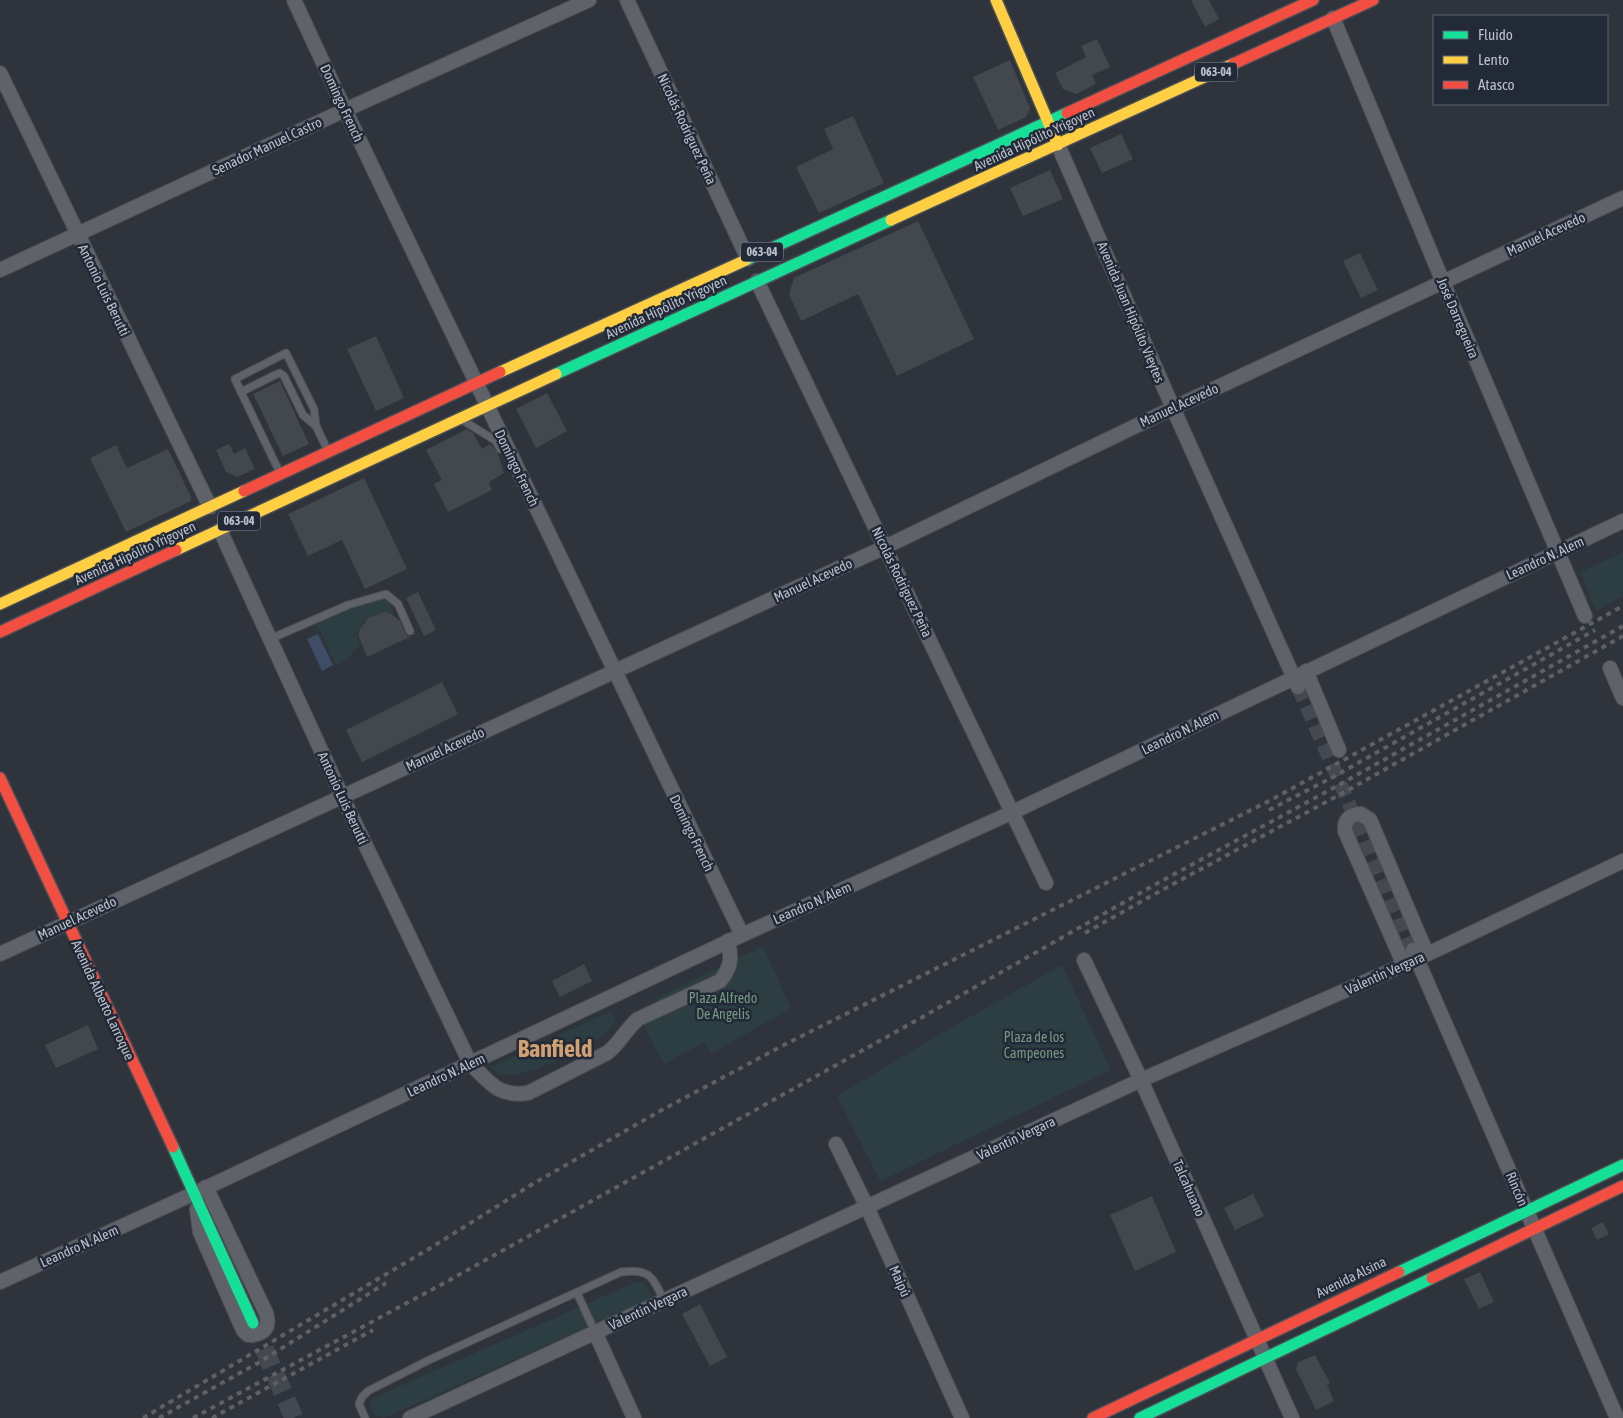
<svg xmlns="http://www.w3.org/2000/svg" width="1623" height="1418" font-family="'Asap Condensed',sans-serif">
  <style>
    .green { fill: #2c3e42 }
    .water { fill: #3e4c65 }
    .building { fill: #43474e }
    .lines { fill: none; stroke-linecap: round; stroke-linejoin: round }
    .street-tunnel { stroke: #444851; stroke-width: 14; stroke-dasharray: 14 7; stroke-linecap: butt }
    .secondary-tunnel { stroke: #444851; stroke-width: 19; stroke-dasharray: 19 9; stroke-linecap: butt }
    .lane-casing { stroke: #4b4e54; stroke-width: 9 }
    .street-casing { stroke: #4b4e54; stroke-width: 16 }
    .fast-casing { stroke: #4b4e54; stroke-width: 14 }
    .slow-casing { stroke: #4b4e54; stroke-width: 14 }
    .jam-casing { stroke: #4b4e54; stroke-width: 14 }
    .lane { stroke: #5f6269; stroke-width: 7 }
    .street { stroke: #5f6269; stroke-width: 14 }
    .fast { stroke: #16e098; stroke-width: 11 }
    .slow { stroke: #ffcf43; stroke-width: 11 }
    .jam { stroke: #f24e42; stroke-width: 11 }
    .rail { stroke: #5d6167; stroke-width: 4; stroke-dasharray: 5 5; stroke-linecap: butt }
    .labels { text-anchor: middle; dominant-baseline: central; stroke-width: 5; stroke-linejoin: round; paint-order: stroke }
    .shield { fill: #222937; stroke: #8c939f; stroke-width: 1 }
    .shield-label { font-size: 12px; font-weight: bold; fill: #bac0cb }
    .street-label { font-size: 14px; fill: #bac0cb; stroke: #222937 }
    .park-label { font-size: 14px; fill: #739a7f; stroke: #222937 }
    .town-label { font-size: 24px; font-weight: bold; fill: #cfa172; stroke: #222937 }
  </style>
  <rect width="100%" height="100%" fill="#2f333b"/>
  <g class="green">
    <path d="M1623,552V596L1596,611L1580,573Z"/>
    <path d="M386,594L395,617C381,605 361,621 356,634L361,647L354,650L347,660L336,666L320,631L315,625L331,617L348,605Z"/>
    <path d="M763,946L791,1008L711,1054L705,1042L664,1064L642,1023L658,997Z"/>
    <path d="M1062,965L1111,1070L880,1181L837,1096L940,1034Z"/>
    <path d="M609,1012L616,1018C613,1023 609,1030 605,1034C588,1048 525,1079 503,1075C499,1074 494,1070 490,1067Z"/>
    <path d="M636,1282L644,1283L649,1288L651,1295L648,1300L384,1418L376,1416L371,1409V1401L375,1397Z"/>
  </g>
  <path class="water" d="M318,634L333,665L322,671L307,639Z"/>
  <g class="building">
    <path d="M1191,0H1209L1219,19L1205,27Z"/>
    <path d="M1097,39L1110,67L1092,75L1096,84L1076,94L1063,89L1055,73L1086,57L1081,46Z"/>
    <path d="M1010,60L1030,108L1026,117L998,130L973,77Z"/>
    <path d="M853,116L884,183L819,213L796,167L833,149L824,129Z"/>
    <path d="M1121,134L1133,159L1102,173L1090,148Z"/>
    <path d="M1050,170L1063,199L1023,216L1010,188Z"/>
    <path d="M918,221L974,339L897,376L858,294L801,321L789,294L794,278Z"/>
    <path d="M1360,253L1378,290L1361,298L1343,261Z"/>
    <path d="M376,336L404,398L376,411L347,349Z"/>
    <path d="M280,381L309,444L283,456L253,394Z"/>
    <path d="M547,393L567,431L536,448L516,409Z"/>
    <path d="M467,429L473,433L482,449L490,444L493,447L498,454L504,473L489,482L492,490L448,512L434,484L442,480L426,450Z"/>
    <path d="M229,444L234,454L245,448L255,469L237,477L226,472L216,450Z"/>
    <path d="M116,445L127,468L168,449L191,497V501L126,532L90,458Z"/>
    <path d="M364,478L407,569L365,589L342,540L308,556L288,514Z"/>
    <path d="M418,592L436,630L424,636L406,598Z"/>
    <path d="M384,612L390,613L400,621L407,636H412L415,633L416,634L367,657L358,635L360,629L368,618Z"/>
    <path d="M442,682L458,714L362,762L346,730Z"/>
    <path d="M584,964L592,981L560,997L552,981Z"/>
    <path d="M88,1025L98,1049L56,1068L45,1045Z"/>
    <path d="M1253,1194L1264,1216L1235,1230L1224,1208Z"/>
    <path d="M1152,1196L1176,1252L1135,1271L1110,1215Z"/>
    <path d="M1603,1222L1609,1234L1597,1240L1591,1228Z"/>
    <path d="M1480,1272L1494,1302L1479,1309L1464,1279Z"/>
    <path d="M700,1304L727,1357L710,1366L682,1314Z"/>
    <path d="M1315,1355L1330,1383L1327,1385L1334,1401L1316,1410L1296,1369L1298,1362Z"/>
  </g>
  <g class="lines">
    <path class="street-tunnel" d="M1298,687L1413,950"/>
    <path class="secondary-tunnel" d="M253,1323L294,1418"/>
    <defs>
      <g id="lane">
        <path d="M241,392L235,379L286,353L314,409L316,426"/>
        <path d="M464,421L496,441L500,449"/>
        <path d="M279,471L241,392L275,375L280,373L284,376L303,415L316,426L327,449"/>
        <path d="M270,639L348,605L386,594L398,604L410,631"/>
        <path d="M577,1293L595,1332"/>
        <path d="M365,1418L359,1404L362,1397L368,1391L429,1360L621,1272C650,1268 653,1277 664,1301"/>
      </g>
      <g id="street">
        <path d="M294,0L345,110L742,935"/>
        <path d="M627,0L748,259"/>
        <path d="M1333,18L1443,282L1585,616"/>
        <path d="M0,73L210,507"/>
        <path d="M1058,145L1173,408L1298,687"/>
        <path d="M0,270L345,110L589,0"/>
        <path d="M757,281L1046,883"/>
        <path d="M220,530L342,796L470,1063C490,1083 498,1097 528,1093L607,1053C620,1043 626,1029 638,1019L720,981C731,968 732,958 728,941"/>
        <path d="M1610,668L1623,698"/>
        <path d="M1306,671L1339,750"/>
        <path d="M1413,950L1617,1418"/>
        <path d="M0,954L885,547L1173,408L1623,198"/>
        <path d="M1084,960L1141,1080L1292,1418"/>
        <path d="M1404,965L1345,831C1344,820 1350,814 1361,814L1370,820L1427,954"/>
        <path d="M836,1144L867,1207L962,1418"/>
        <path d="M197,1209L200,1232L243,1330L248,1335C263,1335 271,1328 266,1313L206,1187"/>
        <path d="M0,1282L195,1193L742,935L1013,812L1623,521"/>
        <path d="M595,1332L634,1418"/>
        <path d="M410,1418L1141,1080L1417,959L1623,861"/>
      </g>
      <g id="fast">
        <path d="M746,260L1067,113"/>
        <path d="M556,374L891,220"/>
        <path d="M173,1147L253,1323"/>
        <path d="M1399,1272L1623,1165"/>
        <path d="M1140,1418L1432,1278"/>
      </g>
      <g id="slow">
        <path d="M996,0L1058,145"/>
        <path d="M891,220L1233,64"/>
        <path d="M500,372L746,260"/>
        <path d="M176,550L556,374"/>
        <path d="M0,604L244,491"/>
      </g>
      <g id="jam">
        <path d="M1233,64L1373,0"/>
        <path d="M1067,113L1313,0"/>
        <path d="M244,491L500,372"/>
        <path d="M0,632L176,550"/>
        <path d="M0,778L173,1147"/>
        <path d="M1432,1278L1623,1186"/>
        <path d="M1093,1418L1399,1272"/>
      </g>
    </defs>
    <use href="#lane" class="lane-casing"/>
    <use href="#street" class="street-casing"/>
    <use href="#fast" class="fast-casing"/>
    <use href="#slow" class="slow-casing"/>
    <use href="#jam" class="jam-casing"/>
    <use href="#lane" class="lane"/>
    <use href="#street" class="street"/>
    <use href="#fast" class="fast"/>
    <use href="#slow" class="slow"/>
    <use href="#jam" class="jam"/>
    <g class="rail">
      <path d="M1269,810L1333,777L1595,630"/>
      <path d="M1085,933L1162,890L1341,794L1623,636"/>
      <path d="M143,1418L432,1247L531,1185L660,1111L782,1046L1271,800L1623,606"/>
      <path d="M159,1418L258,1363L386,1283"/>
      <path d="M193,1418L446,1282L919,1019L1156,884L1337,786L1623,626"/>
      <path d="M212,1418L373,1330"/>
    </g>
  </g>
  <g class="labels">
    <g class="shield">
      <rect x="1195" y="62.5" width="42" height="19" rx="4"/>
      <rect x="741" y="242.5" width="42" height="19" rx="4"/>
      <rect x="218" y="511.5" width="42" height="19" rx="4"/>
    </g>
    <g class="shield-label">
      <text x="1216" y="72">063-04</text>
      <text x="762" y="252">063-04</text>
      <text x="239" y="521">063-04</text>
    </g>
    <g class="street-label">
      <text transform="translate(342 103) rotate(65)">Domingo French</text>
      <text transform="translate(687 129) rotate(65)">Nicolás Rodríguez Peña</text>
      <text transform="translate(1034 139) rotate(-25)">Avenida Hipólito Yrigoyen</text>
      <text transform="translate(267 146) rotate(-25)">Senador Manuel Castro</text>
      <text transform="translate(1546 234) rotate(-25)">Manuel Acevedo</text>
      <text transform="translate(104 290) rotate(64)">Antonio Luis Berutti</text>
      <text transform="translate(666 307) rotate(-25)">Avenida Hipólito Yrigoyen</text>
      <text transform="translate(1131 312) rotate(67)">Avenida Juan Hipólito Vieytes</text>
      <text transform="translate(1458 318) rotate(67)">José Darregueira</text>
      <text transform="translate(1179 405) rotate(-25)">Manuel Acevedo</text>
      <text transform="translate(517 468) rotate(64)">Domingo French</text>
      <text transform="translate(135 553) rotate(-25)">Avenida Hipólito Yrigoyen</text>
      <text transform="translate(1545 558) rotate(-25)">Leandro N. Alem</text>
      <text transform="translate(813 580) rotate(-25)">Manuel Acevedo</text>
      <text transform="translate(902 582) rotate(64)">Nicolás Rodríguez Peña</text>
      <text transform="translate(1180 732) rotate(-26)">Leandro N. Alem</text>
      <text transform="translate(445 749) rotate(-25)">Manuel Acevedo</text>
      <text transform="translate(343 798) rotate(65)">Antonio Luis Berutti</text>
      <text transform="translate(692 833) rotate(64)">Domingo French</text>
      <text transform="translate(812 903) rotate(-24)">Leandro N. Alem</text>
      <text transform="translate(77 918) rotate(-25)">Manuel Acevedo</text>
      <text transform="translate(1385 973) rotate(-24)">Valentín Vergara</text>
      <text transform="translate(103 1000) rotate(65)">Avenida Alberto Larroque</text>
      <text transform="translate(446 1075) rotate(-25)">Leandro N. Alem</text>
      <text transform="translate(1016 1138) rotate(-25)">Valentín Vergara</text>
      <text transform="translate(1189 1188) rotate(66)">Talcahuano</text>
      <text transform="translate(1517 1189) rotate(67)">Rincón</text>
      <text transform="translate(79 1246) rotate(-24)">Leandro N. Alem</text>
      <text transform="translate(1351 1277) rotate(-26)">Avenida Alsina</text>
      <text transform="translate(900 1281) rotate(66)">Maipú</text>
      <text transform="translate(648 1308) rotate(-25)">Valentín Vergara</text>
    </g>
    <g class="park-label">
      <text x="723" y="998">Plaza Alfredo<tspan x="723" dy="16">De Angelis</tspan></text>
      <text x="1034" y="1037">Plaza de los<tspan x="1034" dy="16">Campeones</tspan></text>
    </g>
    <g class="town-label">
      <text x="555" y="1048">Banfield</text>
    </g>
  </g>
  <rect x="1433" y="15" width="175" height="90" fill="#222937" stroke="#5f6572"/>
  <rect x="1443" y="31" width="25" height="8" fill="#16e098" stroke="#5f6572"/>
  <text x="1478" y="40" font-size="15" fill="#bac0cb">Fluido</text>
  <rect x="1443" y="56" width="25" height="8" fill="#ffcf43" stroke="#5f6572"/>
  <text x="1478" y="65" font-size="15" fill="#bac0cb">Lento</text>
  <rect x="1443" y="81" width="25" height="8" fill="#f24e42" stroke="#5f6572"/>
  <text x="1478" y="90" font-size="15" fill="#bac0cb">Atasco</text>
</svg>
